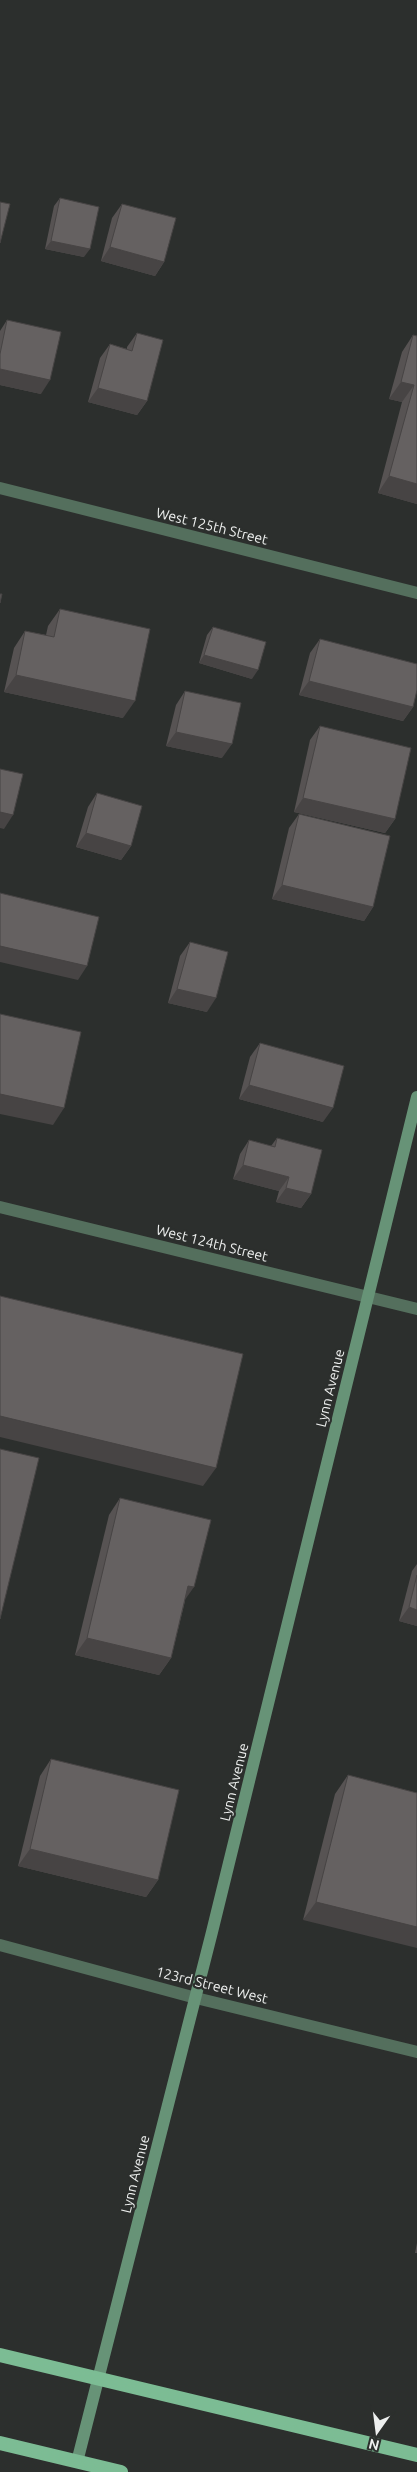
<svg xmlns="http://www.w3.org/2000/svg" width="417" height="2472" font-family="Ubuntu,sans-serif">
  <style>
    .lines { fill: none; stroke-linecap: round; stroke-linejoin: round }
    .minor { stroke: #546f5d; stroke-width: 12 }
    .tertiary { stroke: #546f5d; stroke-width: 12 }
    .secondary { stroke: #679377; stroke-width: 12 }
    .trunk { stroke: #7cbc94; stroke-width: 14 }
    .wall { fill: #575353 }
    .shaded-wall { fill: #474444 }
    .building { fill: #656161; stroke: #474444 }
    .labels { text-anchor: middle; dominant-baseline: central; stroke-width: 4.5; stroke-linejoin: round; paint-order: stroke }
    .street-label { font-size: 14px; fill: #edefee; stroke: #2c2f2d }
  </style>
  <rect width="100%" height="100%" fill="#2c2f2d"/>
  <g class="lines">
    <g class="minor">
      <path d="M0,488L417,593"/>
      <path d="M0,1207L417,1309"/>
    </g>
    <path class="tertiary" d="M0,1945L196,1998L417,2052"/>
    <path class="secondary" d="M77,2462L212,1932L417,1097"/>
    <g class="trunk">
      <path d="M0,2355L417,2455"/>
      <path d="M0,2443L121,2472"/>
    </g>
  </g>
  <g class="wall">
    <path d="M60,198L84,257L45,249L54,206Z"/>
    <path d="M122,204L164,262L155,276L101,261L112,218Z"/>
    <path d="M7,320L41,394L0,385V331Z"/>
    <path d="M137,333L147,401L137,415L88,402L100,358L110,344L127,349V347Z"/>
    <path d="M413,335L417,336V504L378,493L402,402L389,399L402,352Z"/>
    <path d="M60,609L123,718L4,692L14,648L25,631L46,635L48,626Z"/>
    <path d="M213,627L252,679L199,663L207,635Z"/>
    <path d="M320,639L413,707L403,721L299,695L310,653Z"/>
    <path d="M185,691L222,758L166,746L176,705Z"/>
    <path d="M320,726L395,819L385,833L294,812L310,740Z"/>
    <path d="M97,793L131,846L121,860L76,847L88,807Z"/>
    <path d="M299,814L373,907L364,921L272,899L289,828Z"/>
    <path d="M190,942L207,1012L168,1003L180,956Z"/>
    <path d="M260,1043L323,1122L239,1099L250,1057Z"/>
    <path d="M277,1138L311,1194L301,1208L276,1202L279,1191L233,1179L240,1154L249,1140L271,1146Z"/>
    <path d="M120,1498L185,1601L171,1658L159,1675L75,1655L109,1515Z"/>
    <path d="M417,1564V1626L399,1621L412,1571Z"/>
    <path d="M51,1759L158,1880L146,1897L18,1866L40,1776Z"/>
    <path d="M348,1775L417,1793L303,1920L335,1794Z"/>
    <path d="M417,2243V2253H415Z"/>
  </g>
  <g class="shaded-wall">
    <path d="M51,241L90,249L84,257L45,249Z"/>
    <path d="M110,247L164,262L155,276L101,261Z"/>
    <path d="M0,369L50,380L41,394L0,385Z"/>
    <path d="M401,382L414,385L402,402L389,399Z"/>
    <path d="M98,388L147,401L137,415L88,402Z"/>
    <path d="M389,476L417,484V504L378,493Z"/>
    <path d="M204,655L258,670L252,679L199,663Z"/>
    <path d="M16,675L135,701L123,718L4,692Z"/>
    <path d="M309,681L413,707L403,721L299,695Z"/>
    <path d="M176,732L232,744L222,758L166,746Z"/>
    <path d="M303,798L395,819L385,833L294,812Z"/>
    <path d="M0,812L13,815L4,829L0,828Z"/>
    <path d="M86,833L131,846L121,860L76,847Z"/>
    <path d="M282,885L373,907L364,921L272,899Z"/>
    <path d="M0,946L87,966L78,980L0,962Z"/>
    <path d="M177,989L216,998L207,1012L168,1003Z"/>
    <path d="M249,1085L333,1108L323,1122L239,1099Z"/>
    <path d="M0,1094L64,1108L53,1125L0,1114Z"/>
    <path d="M243,1165L289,1177L279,1191L233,1179Z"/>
    <path d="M286,1188L311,1194L301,1208L276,1202Z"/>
    <path d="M0,1416L216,1468L203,1486L0,1437Z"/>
    <path d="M188,1586L194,1587L182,1604Z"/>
    <path d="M409,1607L417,1610V1626L399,1621Z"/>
    <path d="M87,1638L171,1658L159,1675L75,1655Z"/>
    <path d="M30,1849L158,1880L146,1897L18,1866Z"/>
    <path d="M316,1902L417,1927V1948L303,1920Z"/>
  </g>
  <g class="building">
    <path d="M60,198L99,207L90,249L51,241Z"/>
    <path d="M0,202L10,204L0,243Z"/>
    <path d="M122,204L176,218L164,262L110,247Z"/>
    <path d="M7,320L61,332L50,380L0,369V354Z"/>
    <path d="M137,333L163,340L147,401L98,388L110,344L132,351Z"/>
    <path d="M413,335L417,336V484L389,476L414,385L401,382Z"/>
    <path d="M0,594H2L0,603Z"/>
    <path d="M60,609L150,629L135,701L16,675L25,631L54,637Z"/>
    <path d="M213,627L266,642L258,670L204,655Z"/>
    <path d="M320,639L417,664V690L413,707L309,681Z"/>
    <path d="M185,691L241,703L232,744L176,732Z"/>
    <path d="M320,726L411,748L395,819L303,798Z"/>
    <path d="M0,769L23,774L13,815L0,812Z"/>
    <path d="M97,793L142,806L131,846L86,833Z"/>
    <path d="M299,814L390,836L373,907L282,885Z"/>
    <path d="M0,893L99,917L87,966L0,946Z"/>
    <path d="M190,942L228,952L216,998L177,989Z"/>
    <path d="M0,1014L81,1032L64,1108L0,1094Z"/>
    <path d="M260,1043L344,1066L333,1108L249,1085Z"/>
    <path d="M277,1138L322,1150L311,1194L286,1188L289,1177L243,1165L249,1140L275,1147Z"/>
    <path d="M0,1296L243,1354L216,1468L0,1416Z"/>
    <path d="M0,1449L39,1458L0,1619Z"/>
    <path d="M120,1498L211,1520L194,1587L188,1586L171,1658L87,1638Z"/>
    <path d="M417,1575V1610L409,1607Z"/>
    <path d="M51,1759L179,1790L158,1880L30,1849Z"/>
    <path d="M348,1775L417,1793V1927L316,1902Z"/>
  </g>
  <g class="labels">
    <g class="street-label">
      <text transform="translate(212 526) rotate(14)">West 125th Street</text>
      <text transform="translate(212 1243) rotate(14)">West 124th Street</text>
      <text transform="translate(330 1388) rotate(-76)">Lynn Avenue</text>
      <text transform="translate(234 1782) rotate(-76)">Lynn Avenue</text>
      <text transform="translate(212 1985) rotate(14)">123rd Street West</text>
      <text transform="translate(135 2174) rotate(-76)">Lynn Avenue</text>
    </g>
  </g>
  <g transform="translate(377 2432) rotate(194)" stroke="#2c2f2d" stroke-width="4" paint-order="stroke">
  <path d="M0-4L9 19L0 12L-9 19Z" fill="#edefee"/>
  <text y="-8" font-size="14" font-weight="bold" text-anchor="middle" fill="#edefee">N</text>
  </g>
</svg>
